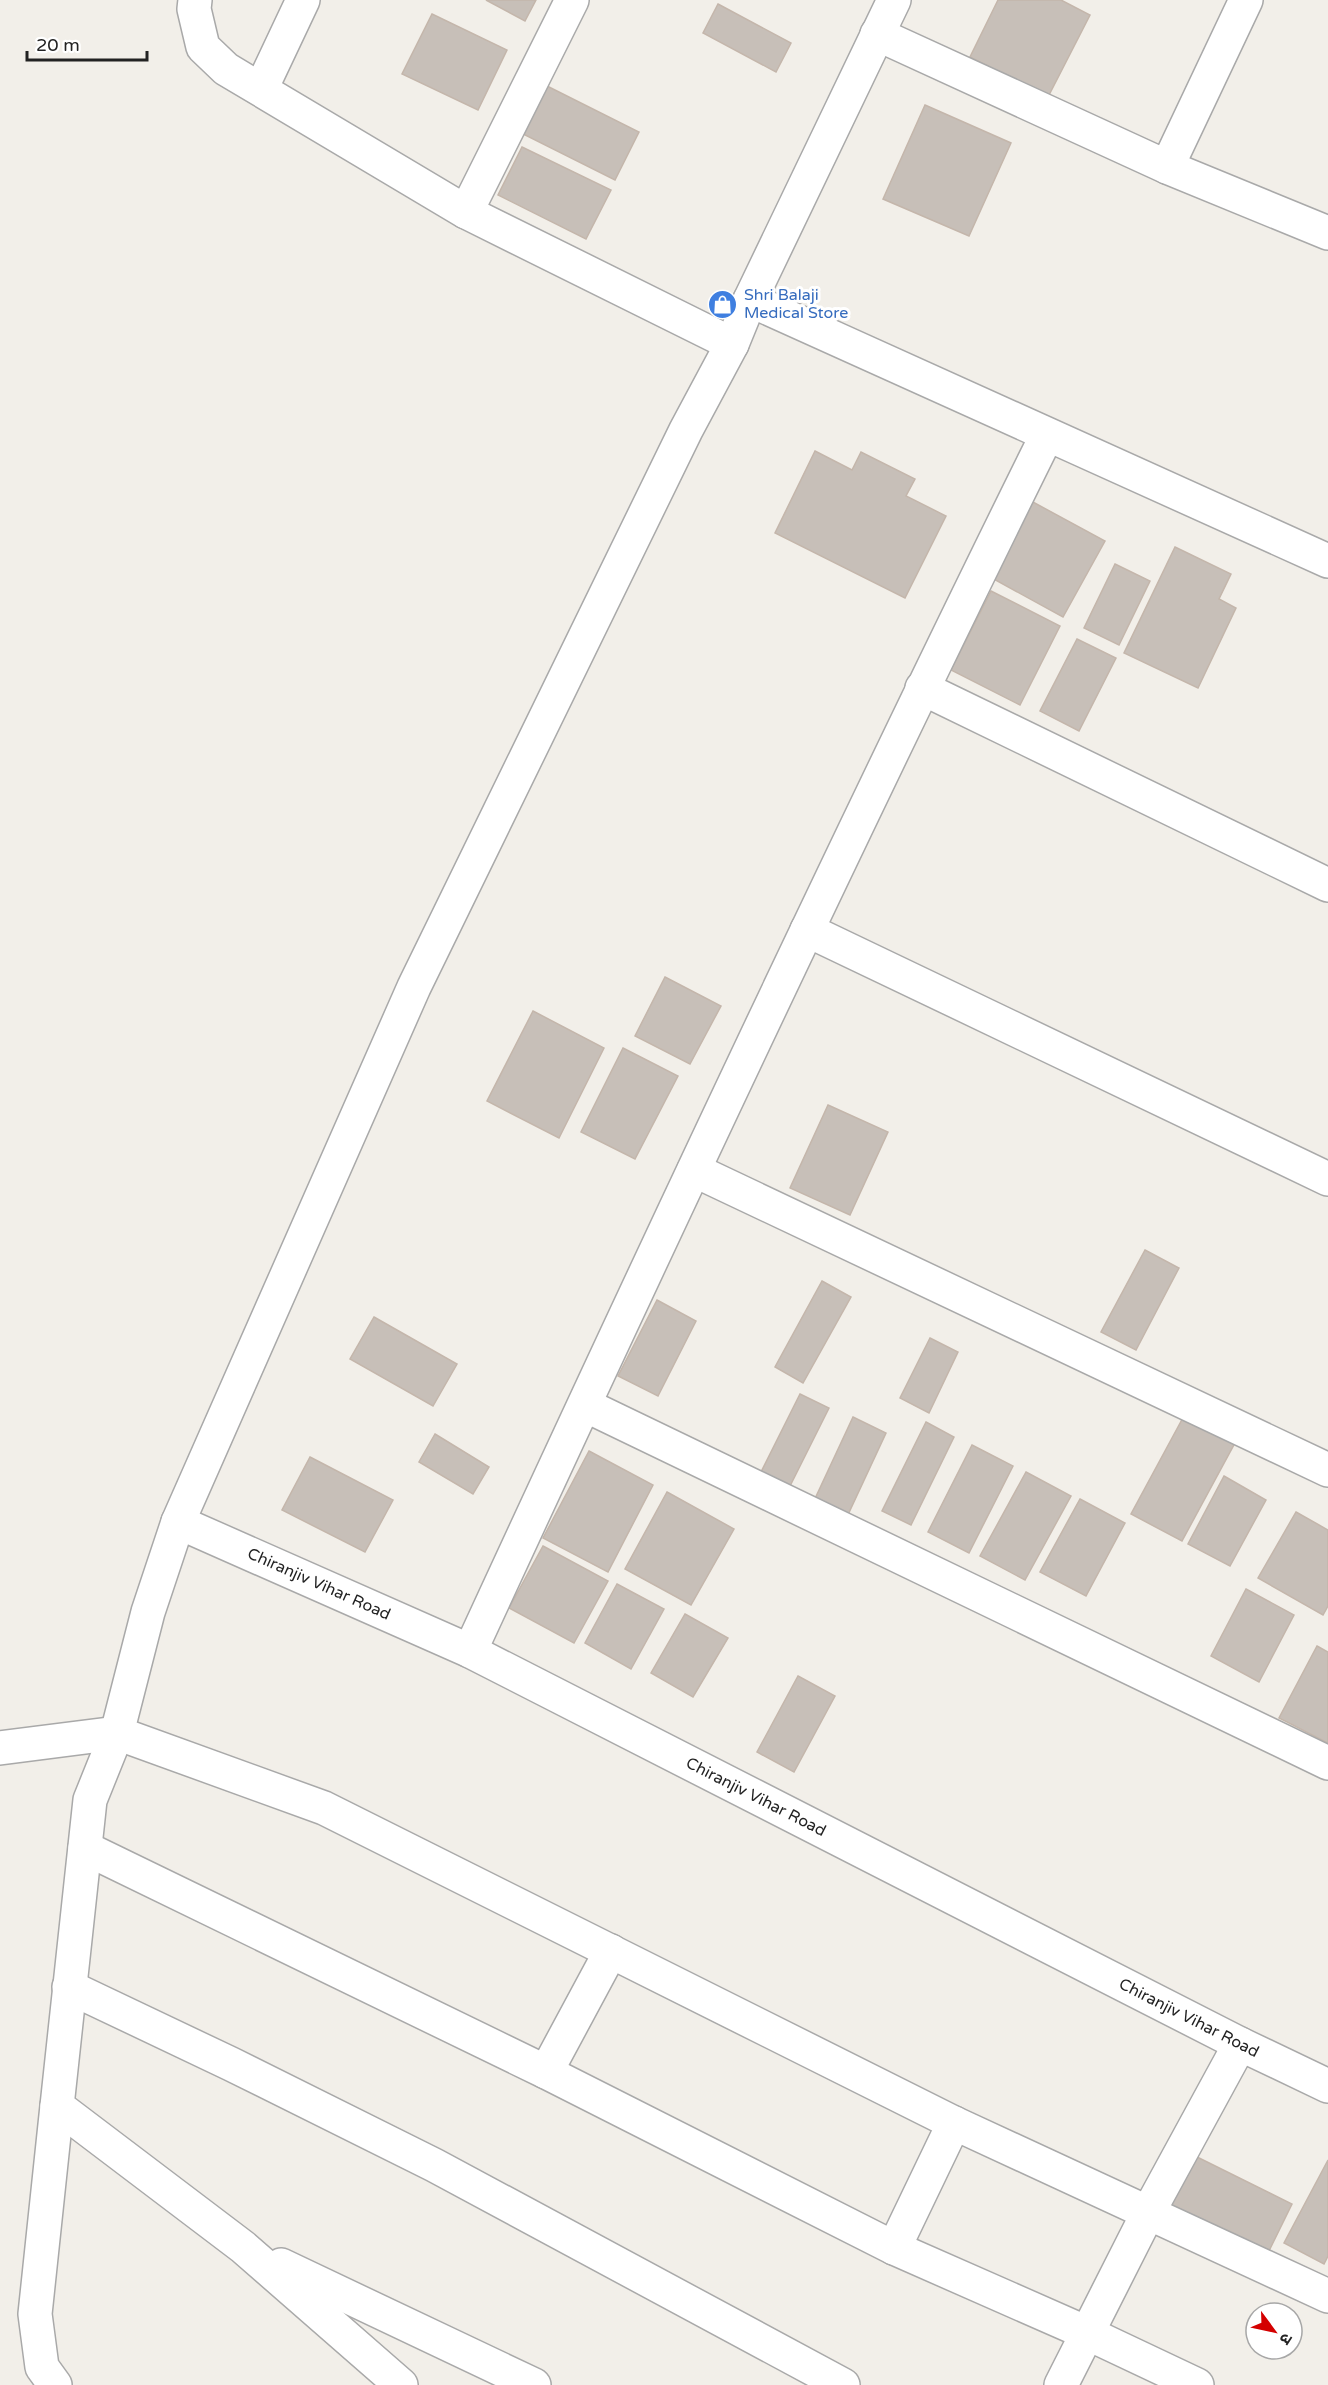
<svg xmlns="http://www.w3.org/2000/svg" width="1328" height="2385" font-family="'Varela Round','Noto Sans Devanagari',sans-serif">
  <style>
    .building { fill: #c7bfb8; stroke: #c4b6ab; stroke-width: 1.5 }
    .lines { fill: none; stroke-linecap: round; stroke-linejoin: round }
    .minor-casing { stroke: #a9a9a9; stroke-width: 36 }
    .minor { stroke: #fff; stroke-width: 33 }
    .labels { text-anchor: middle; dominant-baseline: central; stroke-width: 6; stroke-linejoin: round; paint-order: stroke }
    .shop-label { font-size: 16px; fill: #366cbe; stroke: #fff; text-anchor: start }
    .street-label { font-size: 16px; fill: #222; stroke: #fff }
  </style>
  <rect width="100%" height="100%" fill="#f2efe9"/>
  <g class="building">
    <path d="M486,0H536L525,21Z"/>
    <path d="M998,0H1061L1090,15L1048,97L970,57Z"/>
    <path d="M718,4L791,43L776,72L703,33Z"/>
    <path d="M432,14L507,50L478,110L402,74Z"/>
    <path d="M547,86L639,132L615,180L523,134Z"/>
    <path d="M925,105L1011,143L969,236L883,199Z"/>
    <path d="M522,147L611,190L586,239L498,195Z"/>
    <path d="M815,451L852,470L861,452L915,479L906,496L946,516L905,598L775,533Z"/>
    <path d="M1031,501L1105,541L1063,617L990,577Z"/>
    <path d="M1175,547L1231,574L1219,599L1236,608L1198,688L1124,653Z"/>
    <path d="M1115,564L1150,581L1119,645L1084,628Z"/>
    <path d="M991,591L1060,626L1020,705L951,670Z"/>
    <path d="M1077,639L1116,658L1079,731L1040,711Z"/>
    <path d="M665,977L721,1006L690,1064L635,1036Z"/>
    <path d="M533,1011L604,1048L559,1138L487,1101Z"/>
    <path d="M623,1048L678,1076L635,1159L581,1132Z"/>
    <path d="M828,1105L888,1132L850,1215L790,1188Z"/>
    <path d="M1145,1250L1179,1268L1136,1350L1101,1332Z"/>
    <path d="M822,1281L851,1297L803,1383L775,1367Z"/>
    <path d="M657,1300L696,1321L658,1396L618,1376Z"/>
    <path d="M374,1317L457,1364L433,1406L350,1359Z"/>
    <path d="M930,1338L958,1352L929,1413L900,1398Z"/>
    <path d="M800,1394L829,1408L788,1490L759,1476Z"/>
    <path d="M1185,1414L1236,1441L1182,1541L1131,1514Z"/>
    <path d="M853,1417L886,1433L846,1519L813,1503Z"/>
    <path d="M926,1422L954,1437L911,1525L882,1511Z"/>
    <path d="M435,1434L489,1467L473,1494L419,1462Z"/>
    <path d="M972,1445L1013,1466L969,1553L928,1532Z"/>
    <path d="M589,1451L653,1485L608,1572L543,1538Z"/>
    <path d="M310,1457L393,1500L365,1552L282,1510Z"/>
    <path d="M1026,1472L1071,1496L1025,1580L980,1556Z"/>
    <path d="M1224,1476L1266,1500L1230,1566L1188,1544Z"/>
    <path d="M667,1492L734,1529L691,1605L625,1569Z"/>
    <path d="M1080,1499L1125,1523L1086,1596L1040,1572Z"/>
    <path d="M1296,1512L1328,1530V1606L1323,1615L1258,1578Z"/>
    <path d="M543,1546L608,1581L574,1643L509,1608Z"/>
    <path d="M617,1584L664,1609L631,1669L585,1643Z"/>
    <path d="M1246,1589L1294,1615L1259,1682L1211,1656Z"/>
    <path d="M685,1614L728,1638L693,1697L651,1673Z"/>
    <path d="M1317,1646L1328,1652V1743L1279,1718Z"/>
    <path d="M798,1676L835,1696L794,1772L757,1752Z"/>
    <path d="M1187,2152L1292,2204L1268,2253L1162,2201Z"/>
    <path d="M1328,2160V2256L1324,2264L1284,2243Z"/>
  </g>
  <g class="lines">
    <defs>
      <g id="minor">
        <path d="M195,0L194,9L203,47L226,69L466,212L732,344"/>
        <path d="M877,34L1167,167L1328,233"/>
        <path d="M261,89L303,0"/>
        <path d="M1167,167L1246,0"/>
        <path d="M466,212L572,0"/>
        <path d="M750,300L1328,561"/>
        <path d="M922,688L1328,885"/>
        <path d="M807,930L1328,1179"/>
        <path d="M694,1170L1328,1470"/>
        <path d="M585,1405L1328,1763"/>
        <path d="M178,1522L470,1651L1240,2044L1328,2086"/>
        <path d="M470,1651C658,1243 848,837 1047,435"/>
        <path d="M0,1748L117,1733L324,1808L954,2123L1328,2296"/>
        <path d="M85,1848L546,2072L894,2248L1087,2333L1197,2385"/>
        <path d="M69,1987L231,2064L434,2165L843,2385"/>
        <path d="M546,2072L611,1951"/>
        <path d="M894,2248L954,2123"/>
        <path d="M281,2265L534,2385"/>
        <path d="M55,2385L42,2367L35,2314L57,2106"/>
        <path d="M401,2385L243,2247L57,2106L90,1800L117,1733L148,1612L178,1522L414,987L686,430L732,344L750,300L894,0"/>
        <path d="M1061,2385L1149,2211L1240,2044"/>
      </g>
    </defs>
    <use href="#minor" class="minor-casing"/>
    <use href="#minor" class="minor"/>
  </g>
  <defs>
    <symbol id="shop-disc" viewBox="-11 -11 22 22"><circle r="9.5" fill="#3f7fe0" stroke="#fff"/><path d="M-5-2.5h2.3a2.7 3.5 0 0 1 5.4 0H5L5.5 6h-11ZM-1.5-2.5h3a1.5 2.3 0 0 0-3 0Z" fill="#fff"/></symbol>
  </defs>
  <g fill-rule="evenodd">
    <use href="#shop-disc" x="706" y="288" width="33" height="33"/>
  </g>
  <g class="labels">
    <g class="shop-label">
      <text x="744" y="295">Shri Balaji<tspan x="744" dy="18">Medical Store</tspan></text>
    </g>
    <g class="street-label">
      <text transform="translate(319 1584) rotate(24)">Chiranjiv Vihar Road</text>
      <text transform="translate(756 1797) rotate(27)">Chiranjiv Vihar Road</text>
      <text transform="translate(1189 2018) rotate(27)">Chiranjiv Vihar Road</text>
    </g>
  </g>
  <g transform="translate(1274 2331) rotate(123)"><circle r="28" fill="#ffffff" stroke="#a7a7a7" stroke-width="1.5"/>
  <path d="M0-4.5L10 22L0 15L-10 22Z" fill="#d40000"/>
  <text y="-9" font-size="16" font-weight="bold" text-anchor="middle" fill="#222222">उ</text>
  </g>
  <path d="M27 51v9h120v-9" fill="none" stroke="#222222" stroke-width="3"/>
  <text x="36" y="51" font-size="18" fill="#222222" stroke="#ffffff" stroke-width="4.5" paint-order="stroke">20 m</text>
</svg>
